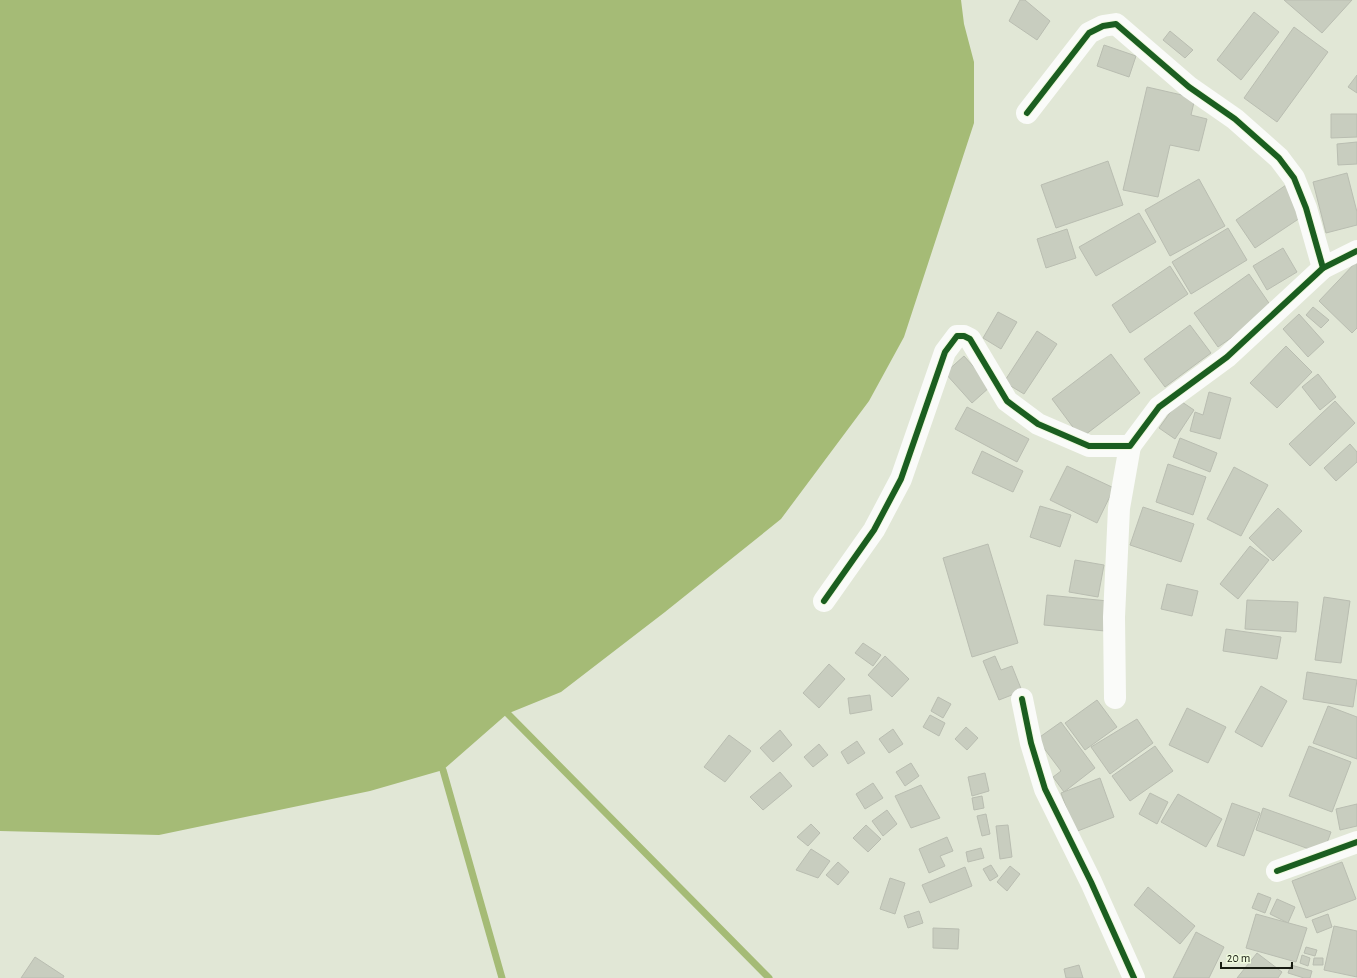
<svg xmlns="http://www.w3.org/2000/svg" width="1357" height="978" font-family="'Alegreya Sans',sans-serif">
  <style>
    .water { fill: #a5bb76 }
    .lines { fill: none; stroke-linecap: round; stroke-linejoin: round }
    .stream { stroke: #a5bb76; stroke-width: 7 }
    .building { fill: #c8cdbf; stroke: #b9bdb1 }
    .street { stroke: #fafbf9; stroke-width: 22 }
    .cycleway-casing { stroke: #effadd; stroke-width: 8 }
    .cycleway { stroke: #1b5e20; stroke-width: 6 }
  </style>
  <rect width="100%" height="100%" fill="#e1e7d6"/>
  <path class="water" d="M0,0H961L964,24L974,62V123L904,337L869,401L781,519L665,612L561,692L507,714L443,770L370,791L159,835L0,831Z"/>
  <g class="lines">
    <g class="stream">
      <path d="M508,714L769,978"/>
      <path d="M443,770L502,978"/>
    </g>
  </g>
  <g class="building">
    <path d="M1020,0H1025L1050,21L1037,40L1009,21Z"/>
    <path d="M1284,0H1352L1322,33Z"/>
    <path d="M1254,12L1279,32L1241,80L1217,60Z"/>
    <path d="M1294,27L1328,52L1277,122L1244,98Z"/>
    <path d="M1170,31L1193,50L1185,58L1163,40Z"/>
    <path d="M1104,45L1136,56L1129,77L1097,66Z"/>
    <path d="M1357,75V93L1348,87Z"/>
    <path d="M1147,87L1195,98L1191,115L1207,119L1199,151L1170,145L1158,197L1123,190Z"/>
    <path d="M1331,114H1357V137L1331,138Z"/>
    <path d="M1357,142V164L1338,165L1337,144Z"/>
    <path d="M1108,161L1123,205L1056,228L1041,185Z"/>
    <path d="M1347,173L1357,212V225L1326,233L1313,182Z"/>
    <path d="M1199,179L1225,226L1170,256L1145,210Z"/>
    <path d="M1286,185L1306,214L1255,248L1236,220Z"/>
    <path d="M1139,213L1156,242L1096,276L1079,247Z"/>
    <path d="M1228,228L1247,260L1191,294L1172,262Z"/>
    <path d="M1067,229L1076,258L1046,268L1037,239Z"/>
    <path d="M1283,248L1297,272L1267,290L1253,266Z"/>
    <path d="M1357,261V328L1352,333L1319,301Z"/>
    <path d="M1170,266L1188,294L1130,333L1112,305Z"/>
    <path d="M1249,274L1273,309L1218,347L1194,313Z"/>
    <path d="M1313,307L1329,320L1321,328L1306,315Z"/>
    <path d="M998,312L1017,322L1001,349L983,338Z"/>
    <path d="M1299,314L1324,342L1308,357L1283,329Z"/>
    <path d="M1190,325L1211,353L1165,387L1144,359Z"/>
    <path d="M1037,331L1057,344L1024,394L1004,382Z"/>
    <path d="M1286,346L1312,372L1277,408L1250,383Z"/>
    <path d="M1111,354L1140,393L1081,438L1052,399Z"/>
    <path d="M964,356L991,386L972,403L945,373Z"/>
    <path d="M1318,374L1336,397L1320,410L1302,387Z"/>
    <path d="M1209,392L1231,398L1220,439L1190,431L1195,412L1203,415Z"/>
    <path d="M1179,400L1194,410L1175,439L1159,428Z"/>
    <path d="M1335,401L1355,423L1310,466L1289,444Z"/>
    <path d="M967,407L1029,439L1017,462L955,429Z"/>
    <path d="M1180,438L1217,453L1210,472L1173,457Z"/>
    <path d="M1350,444L1357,452V462L1336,481L1324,468Z"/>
    <path d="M982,451L1023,471L1013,492L972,473Z"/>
    <path d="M1168,464L1206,477L1193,515L1156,502Z"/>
    <path d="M1067,466L1114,488L1097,523L1050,500Z"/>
    <path d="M1234,467L1268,485L1241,536L1207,519Z"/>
    <path d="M1040,506L1071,515L1060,547L1030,537Z"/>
    <path d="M1143,507L1194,524L1181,562L1130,545Z"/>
    <path d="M1278,508L1302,531L1273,561L1249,538Z"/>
    <path d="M988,544L1018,643L972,657L943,558Z"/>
    <path d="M1250,546L1269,560L1238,599L1220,584Z"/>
    <path d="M1075,560L1104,565L1098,597L1069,592Z"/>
    <path d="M1167,584L1198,591L1192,616L1161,609Z"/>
    <path d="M1047,595L1108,601L1105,631L1044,625Z"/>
    <path d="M1324,597L1350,601L1341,663L1315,660Z"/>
    <path d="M1247,600L1298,602L1296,632L1245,629Z"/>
    <path d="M1226,629L1281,637L1277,659L1223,651Z"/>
    <path d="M863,643L881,655L873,666L855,653Z"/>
    <path d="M885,656L909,679L892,697L868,675Z"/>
    <path d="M995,656L1001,670L1012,666L1022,691L999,700L983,661Z"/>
    <path d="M829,664L845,679L819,708L803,693Z"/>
    <path d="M1307,672L1357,680L1353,707L1303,699Z"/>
    <path d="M1261,686L1287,701L1262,747L1235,732Z"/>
    <path d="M870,695L872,710L850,714L848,698Z"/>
    <path d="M938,697L951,704L943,718L931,711Z"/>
    <path d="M1097,700L1117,727L1085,750L1065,723Z"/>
    <path d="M1328,706L1357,717V759L1313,743Z"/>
    <path d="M1187,708L1226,727L1208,763L1169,745Z"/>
    <path d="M930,715L945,723L939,736L923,727Z"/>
    <path d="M1137,719L1153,743L1110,774L1091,747Z"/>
    <path d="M1061,722L1095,768L1064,792L1053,777L1061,771L1037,739Z"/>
    <path d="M966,727L978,738L967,750L955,739Z"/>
    <path d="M893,729L903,744L889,753L879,739Z"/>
    <path d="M780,730L792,745L773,762L760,748Z"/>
    <path d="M729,735L751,751L725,782L704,767Z"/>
    <path d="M857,741L865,753L848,764L841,752Z"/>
    <path d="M819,744L828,755L813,767L804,757Z"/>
    <path d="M1155,746L1173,771L1130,801L1112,776Z"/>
    <path d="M1309,746L1351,762L1332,812L1289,796Z"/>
    <path d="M911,763L919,776L905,786L896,772Z"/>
    <path d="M780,772L792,786L763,810L750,797Z"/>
    <path d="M985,773L989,791L972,796L968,777Z"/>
    <path d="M1100,778L1114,817L1075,832L1061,793Z"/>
    <path d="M873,783L883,798L865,809L856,794Z"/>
    <path d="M921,785L940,818L911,828L895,796Z"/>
    <path d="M1150,793L1168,802L1157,824L1139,814Z"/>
    <path d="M1178,794L1222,819L1206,847L1161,822Z"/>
    <path d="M982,796L984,808L974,810L972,798Z"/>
    <path d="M1232,803L1260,813L1244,856L1217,846Z"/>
    <path d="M1357,804V826L1340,830L1336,809Z"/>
    <path d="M1263,808L1331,832L1323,854L1256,830Z"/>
    <path d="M887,810L897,824L883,836L872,821Z"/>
    <path d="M986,814L990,834L982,836L977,816Z"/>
    <path d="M811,824L820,833L808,846L797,837Z"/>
    <path d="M866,825L881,839L868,852L853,838Z"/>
    <path d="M1008,825L1012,857L1000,859L996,826Z"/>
    <path d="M947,837L953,851L940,856L945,866L929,873L919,849Z"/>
    <path d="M981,848L984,858L968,862L966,852Z"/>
    <path d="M811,849L830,861L818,878L796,870Z"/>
    <path d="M838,862L849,872L838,885L826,875Z"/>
    <path d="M1342,862L1356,899L1306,918L1292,881Z"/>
    <path d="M991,865L998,876L990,881L983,869Z"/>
    <path d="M1010,866L1020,874L1007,891L997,882Z"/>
    <path d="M965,867L972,886L930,903L922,885Z"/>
    <path d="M890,878L905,883L895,914L880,909Z"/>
    <path d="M1148,887L1195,926L1180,944L1134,905Z"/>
    <path d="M1258,893L1271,898L1265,913L1252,908Z"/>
    <path d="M1277,899L1295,907L1288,923L1270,914Z"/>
    <path d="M919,911L923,923L908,928L904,916Z"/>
    <path d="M1256,914L1307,928L1296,962L1246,948Z"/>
    <path d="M1328,914L1332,927L1317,933L1312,920Z"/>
    <path d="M1334,926L1357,931V977L1324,970Z"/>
    <path d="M933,928L959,929L958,949L933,948Z"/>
    <path d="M1196,932L1224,947L1209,978H1173Z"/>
    <path d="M1306,947L1317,950L1315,956L1304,953Z"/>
    <path d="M1257,953L1282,972L1278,978H1237Z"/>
    <path d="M1302,955L1310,958L1308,966L1300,963Z"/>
    <path d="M35,957L64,976L63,978H21Z"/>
    <path d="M1314,958H1323V965H1313Z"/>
    <path d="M1079,965L1083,978H1066L1064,969Z"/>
    <path d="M1291,965L1312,971L1310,978H1304L1288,973Z"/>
  </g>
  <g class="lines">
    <g class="street">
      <path d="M1027,113L1089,33L1103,26L1116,24L1189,87L1235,119L1279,158L1294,178L1306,208L1323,268"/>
      <path d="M824,601L874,530L901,479L945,352L957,336H964L970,339L1007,401L1038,424L1089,446H1130L1159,407L1227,357L1323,268L1357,251"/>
      <path d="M1115,698L1114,617L1119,508L1130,446"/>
      <path d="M1022,699L1031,743L1045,789L1091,882L1134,978"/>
      <path d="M1277,871L1357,842"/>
    </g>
    <defs>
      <g id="cycleway">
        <path d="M1027,113L1089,33L1103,26L1116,24L1189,87L1235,119L1279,158L1294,178L1306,208L1323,268"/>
        <path d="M824,601L874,530L901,479L945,352L957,336H964L970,339L1007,401L1038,424L1089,446H1130L1159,407L1227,357L1323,268L1357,251"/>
        <path d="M1022,699L1031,743L1045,789L1091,882L1134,978"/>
        <path d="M1277,871L1357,842"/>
      </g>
    </defs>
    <use href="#cycleway" class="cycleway-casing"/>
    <use href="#cycleway" class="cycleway"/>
  </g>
  <path d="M1221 962v6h71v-6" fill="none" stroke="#181c12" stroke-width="2"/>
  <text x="1227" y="962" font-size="12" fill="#181c12" stroke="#effadd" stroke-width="3" paint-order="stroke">20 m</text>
</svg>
